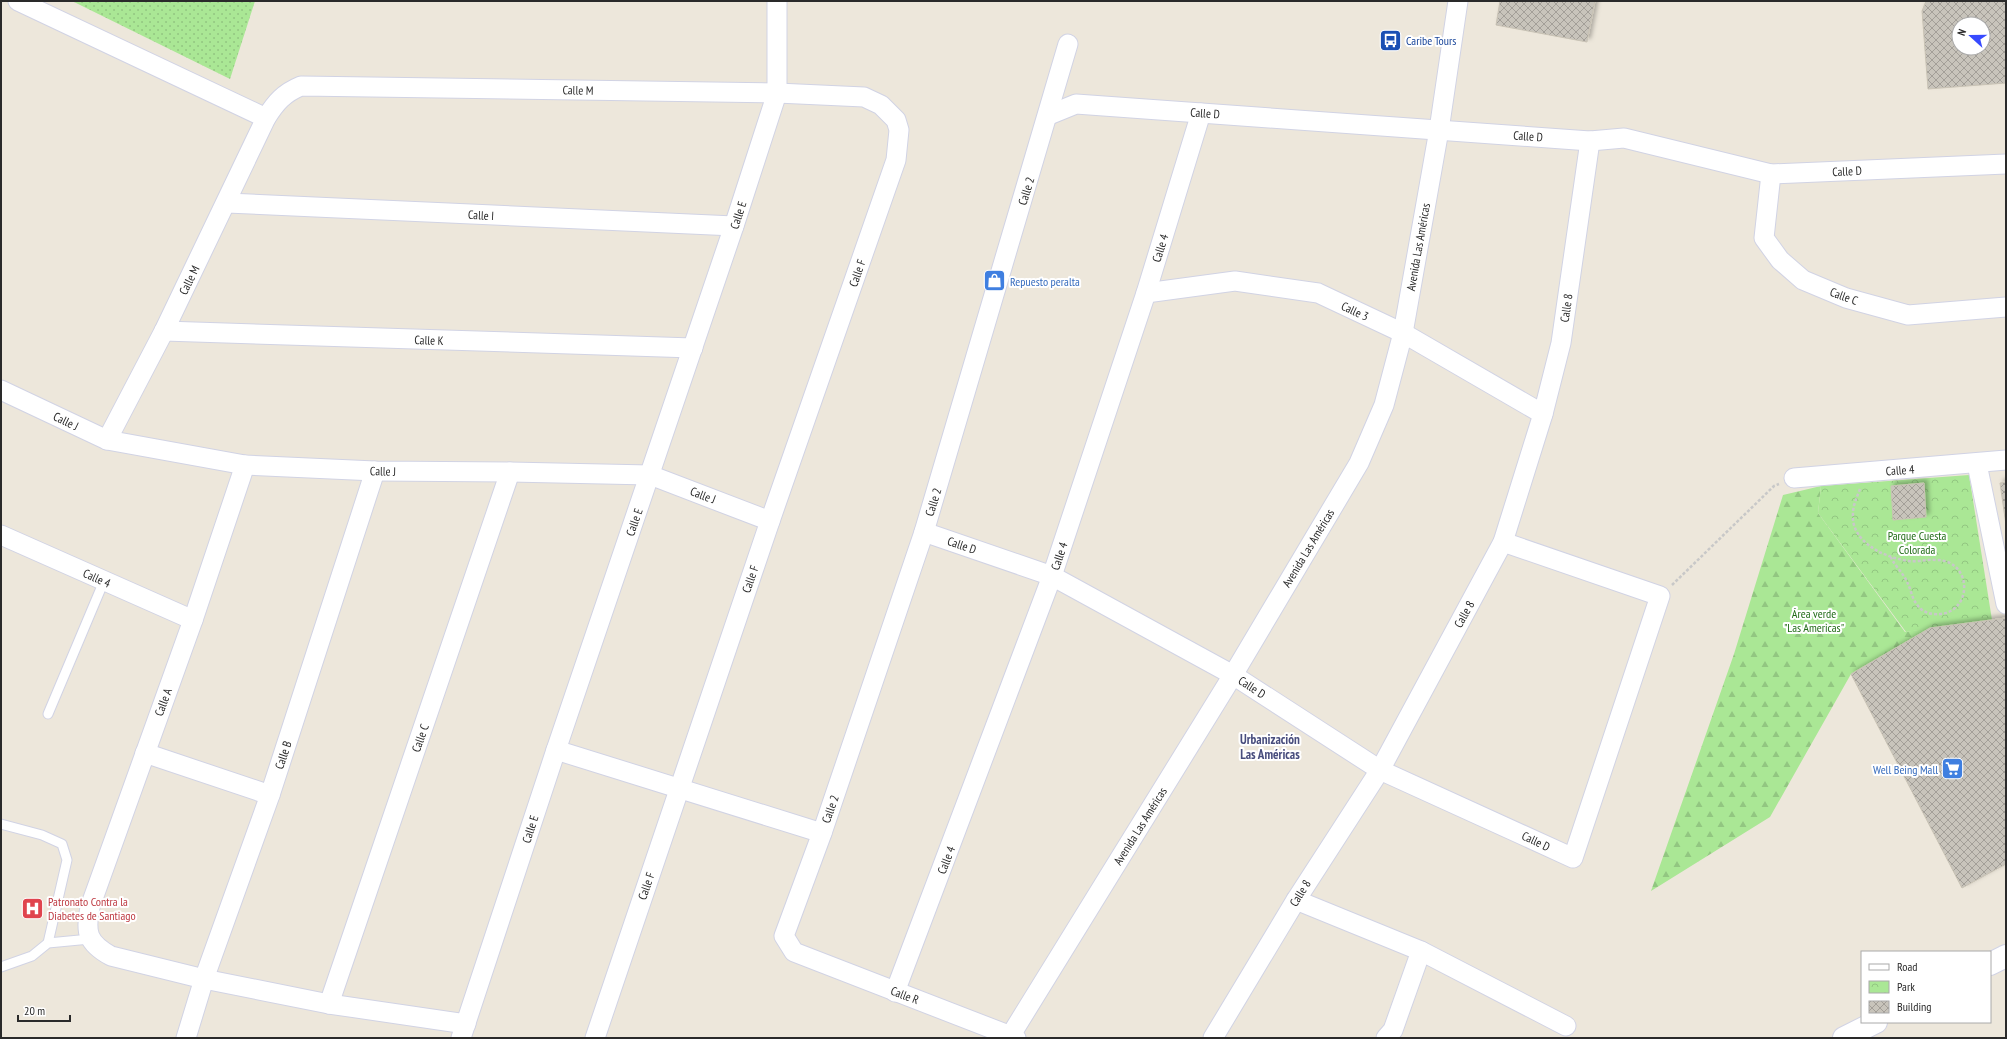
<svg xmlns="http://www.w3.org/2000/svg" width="2007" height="1039" font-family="'PT Sans Narrow',sans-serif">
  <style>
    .grass { fill: url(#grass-dots) }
    .forest { fill: url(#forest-firs) }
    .park { fill: url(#park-crowns) }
    .building { fill: url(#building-cross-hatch); stroke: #c9c3b5; fill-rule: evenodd; filter: url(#shadow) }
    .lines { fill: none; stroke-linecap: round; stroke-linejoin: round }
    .service-casing { stroke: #d1d3e4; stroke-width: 11 }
    .minor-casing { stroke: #d1d3e4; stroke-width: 21 }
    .secondary-casing { stroke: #d1d3e4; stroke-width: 24 }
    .path { stroke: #c8c8c8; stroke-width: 2.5; stroke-dasharray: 3 2; stroke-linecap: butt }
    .service { stroke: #fff; stroke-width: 9 }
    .minor { stroke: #fff; stroke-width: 19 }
    .secondary { stroke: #fff; stroke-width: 22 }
    .labels { text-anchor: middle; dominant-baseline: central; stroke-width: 4; stroke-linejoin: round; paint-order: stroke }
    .transit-label { font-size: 12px; fill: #164399; stroke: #fff; text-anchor: start }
    .street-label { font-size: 12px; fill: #2a2a2a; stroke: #fff }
    .shop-label { font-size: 12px; fill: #366cbe; stroke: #fff; text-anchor: start }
    .park-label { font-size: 12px; fill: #206b16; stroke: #fff }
    .health-label { font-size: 12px; fill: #be3a42; stroke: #fff; text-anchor: start }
    .neighbourhood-label { font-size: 13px; font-weight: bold; fill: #484d7d; stroke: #fff }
  </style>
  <defs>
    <pattern id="grass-dots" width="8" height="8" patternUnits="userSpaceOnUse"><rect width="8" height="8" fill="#aae795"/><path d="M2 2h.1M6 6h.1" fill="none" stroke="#92c681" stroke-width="1.8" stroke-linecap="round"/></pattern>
    <pattern id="forest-firs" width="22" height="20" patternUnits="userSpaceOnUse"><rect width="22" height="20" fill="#aae795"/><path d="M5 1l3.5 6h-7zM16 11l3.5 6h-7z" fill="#92c681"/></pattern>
    <pattern id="park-crowns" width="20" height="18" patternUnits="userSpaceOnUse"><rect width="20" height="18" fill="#aae795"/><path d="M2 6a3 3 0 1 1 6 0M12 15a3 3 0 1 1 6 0" fill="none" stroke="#92c681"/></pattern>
    <pattern id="building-cross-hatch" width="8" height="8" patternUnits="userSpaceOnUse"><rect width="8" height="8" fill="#c8c4bb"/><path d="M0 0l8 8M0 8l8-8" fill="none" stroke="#a39f98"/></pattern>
    <filter id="shadow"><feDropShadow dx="3.5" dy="-3.5" stdDeviation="2" flood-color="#0004"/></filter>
  </defs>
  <rect width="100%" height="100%" fill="#ede7db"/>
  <path class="grass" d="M72,1H255L230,79Z"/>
  <path class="forest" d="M1821,486L1818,513L1905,632L1930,628L1851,674L1770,817L1651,891L1734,654L1783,495Z"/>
  <path class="park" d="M1969,475L1992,620L1906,632L1818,513L1821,486Z"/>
  <g class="building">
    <path d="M1500,1H1595L1587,42L1496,25Z"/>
    <path d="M1926,1H2006V83L1928,89L1922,11ZM1959,24H1983V48H1959Z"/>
    <path d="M2006,482V525L2000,483Z"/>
    <path d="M1924,483L1926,517L1893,520L1891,486Z"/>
    <path d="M2006,618V864L1962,888L1851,674L1930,628Z"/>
  </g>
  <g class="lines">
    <defs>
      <g id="service">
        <path d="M48,714L104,581"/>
        <path d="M1,824L42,835L62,844L67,860L48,943"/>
        <path d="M1,967L32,956L48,943L90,939"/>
      </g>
      <g id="minor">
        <path d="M18,1L266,118"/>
        <path d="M1049,115L1076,104L1590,141L1624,138L1771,174L2006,164"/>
        <path d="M1771,174L1764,238L1780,260L1803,280L1846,298L1908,315L2006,307"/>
        <path d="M227,203L734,226"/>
        <path d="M1146,293L1235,281L1318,293L1403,333L1543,414"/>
        <path d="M164,331L693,348"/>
        <path d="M1,390L107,440L245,465L375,471L510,472L650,475L770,521"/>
        <path d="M107,440L164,331L266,118C276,102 284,93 301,86L777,93L864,97L881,105L896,120L899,130L896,160L770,521L595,1038"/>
        <path d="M1977,464L2006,604"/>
        <path d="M245,465L193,620L90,907C85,932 87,943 111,956L204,979L329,1004L466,1024"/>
        <path d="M1794,478L2006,460"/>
        <path d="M924,532L1052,576L1233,675L1380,770L1573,858L1660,596L1503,542"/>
        <path d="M1,535L193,620"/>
        <path d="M556,750L822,833"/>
        <path d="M145,753L270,795"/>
        <path d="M1296,900L1421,951L1566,1026"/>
        <path d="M895,992L1052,576L1146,293L1201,113"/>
        <path d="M329,1004L510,472"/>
        <path d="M186,1038L204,979L270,795L375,471"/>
        <path d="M461,1038L556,750L734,226L777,93V1"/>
        <path d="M1009,1038L1233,675L1359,463L1384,405L1403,333L1439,130L1458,1"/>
        <path d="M1016,1038L794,952L784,936L822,833L924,532L1068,44"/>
        <path d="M1213,1038L1296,900L1380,770L1503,542L1543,414L1561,343L1590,141"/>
        <path d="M1386,1038L1393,1030L1421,951"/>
      </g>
      <g id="secondary">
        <path d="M1990,964L2006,956"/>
        <path d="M1844,1038L1876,1022"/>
      </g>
    </defs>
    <use href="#service" class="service-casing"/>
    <use href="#minor" class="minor-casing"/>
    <use href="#secondary" class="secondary-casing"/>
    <g class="path">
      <path d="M1860,489C1857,497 1853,505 1853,513C1850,542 1885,558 1909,561C1918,562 1927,559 1936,560C1975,560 1973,618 1933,614C1926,613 1920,610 1916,603C1912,598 1911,590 1908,584C1905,575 1891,561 1891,557"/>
      <path d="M1672,585L1774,486L1779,484"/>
    </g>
    <use href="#service" class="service"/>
    <use href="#minor" class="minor"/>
    <use href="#secondary" class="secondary"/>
  </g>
  <defs>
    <symbol id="bus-square" viewBox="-11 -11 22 22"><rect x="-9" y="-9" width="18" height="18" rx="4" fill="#1a4fb4" stroke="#fff"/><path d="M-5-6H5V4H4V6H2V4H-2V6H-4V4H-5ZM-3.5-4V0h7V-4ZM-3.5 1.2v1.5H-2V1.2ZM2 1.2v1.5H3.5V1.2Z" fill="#fff"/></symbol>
    <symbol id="shop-square" viewBox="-11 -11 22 22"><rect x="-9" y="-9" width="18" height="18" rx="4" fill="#3f7fe0" stroke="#fff"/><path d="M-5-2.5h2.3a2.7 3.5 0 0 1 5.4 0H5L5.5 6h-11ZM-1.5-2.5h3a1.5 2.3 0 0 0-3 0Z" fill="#fff"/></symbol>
    <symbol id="supermarket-square" viewBox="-11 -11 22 22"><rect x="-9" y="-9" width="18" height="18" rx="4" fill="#3f7fe0" stroke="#fff"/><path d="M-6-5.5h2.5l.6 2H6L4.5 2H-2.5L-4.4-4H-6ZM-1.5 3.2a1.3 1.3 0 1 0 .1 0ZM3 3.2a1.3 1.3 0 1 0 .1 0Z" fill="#fff"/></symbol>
    <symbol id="hospital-square" viewBox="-11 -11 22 22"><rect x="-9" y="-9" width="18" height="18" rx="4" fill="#e0444e" stroke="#fff"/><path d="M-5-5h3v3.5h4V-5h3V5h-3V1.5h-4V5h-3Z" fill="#fff"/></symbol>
  </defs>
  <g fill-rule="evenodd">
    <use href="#bus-square" x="1378" y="28" width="25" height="25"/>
    <use href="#shop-square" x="982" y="268" width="25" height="25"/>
    <use href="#supermarket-square" x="1940" y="756" width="25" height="25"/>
    <use href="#hospital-square" x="20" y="896" width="25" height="25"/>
  </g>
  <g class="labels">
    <g class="transit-label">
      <text x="1406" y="40">Caribe Tours</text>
    </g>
    <g class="street-label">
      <text transform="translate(578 90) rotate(1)">Calle M</text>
      <text transform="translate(1205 113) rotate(4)">Calle D</text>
      <text transform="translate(1528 136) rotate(4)">Calle D</text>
      <text transform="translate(1847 171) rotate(-3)">Calle D</text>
      <text transform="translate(1026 191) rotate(-73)">Calle 2</text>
      <text transform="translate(481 215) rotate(3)">Calle I</text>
      <text transform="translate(738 215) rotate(-72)">Calle E</text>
      <text transform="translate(1418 247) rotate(-80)">Avenida Las Américas</text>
      <text transform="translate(1160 248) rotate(-73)">Calle 4</text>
      <text transform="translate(857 273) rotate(-71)">Calle F</text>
      <text transform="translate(189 280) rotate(-64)">Calle M</text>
      <text transform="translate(1844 296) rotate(20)">Calle C</text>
      <text transform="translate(1566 308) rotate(-82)">Calle 8</text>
      <text transform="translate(1355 311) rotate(25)">Calle 3</text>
      <text transform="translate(429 340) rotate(2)">Calle K</text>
      <text transform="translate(66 421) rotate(26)">Calle J</text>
      <text transform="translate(1900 470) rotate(-4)">Calle 4</text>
      <text transform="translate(383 471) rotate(1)">Calle J</text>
      <text transform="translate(703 495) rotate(21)">Calle J</text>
      <text transform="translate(933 502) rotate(-73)">Calle 2</text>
      <text transform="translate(634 522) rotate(-71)">Calle E</text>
      <text transform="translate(962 545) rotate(19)">Calle D</text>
      <text transform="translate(1308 548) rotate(-59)">Avenida Las Américas</text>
      <text transform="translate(1059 556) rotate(-72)">Calle 4</text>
      <text transform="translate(97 578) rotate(24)">Calle 4</text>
      <text transform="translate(750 579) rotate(-71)">Calle F</text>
      <text transform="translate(1464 614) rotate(-61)">Calle 8</text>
      <text transform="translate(1252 687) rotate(33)">Calle D</text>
      <text transform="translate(163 702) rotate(-70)">Calle A</text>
      <text transform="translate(420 738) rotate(-71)">Calle C</text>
      <text transform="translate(283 755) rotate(-72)">Calle B</text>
      <text transform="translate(830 809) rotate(-71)">Calle 2</text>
      <text transform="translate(1140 826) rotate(-58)">Avenida Las Américas</text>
      <text transform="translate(530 829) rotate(-72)">Calle E</text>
      <text transform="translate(1536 841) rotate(25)">Calle D</text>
      <text transform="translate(946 860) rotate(-69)">Calle 4</text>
      <text transform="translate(646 886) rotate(-71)">Calle F</text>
      <text transform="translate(1300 893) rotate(-58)">Calle 8</text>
      <text transform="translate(905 995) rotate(21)">Calle R</text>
    </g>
    <g class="shop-label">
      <text x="1010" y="281">Repuesto peralta</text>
      <text x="1938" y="769" text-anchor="end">Well Being Mall</text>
    </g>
    <g class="park-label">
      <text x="1917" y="535">Parque Cuesta<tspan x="1917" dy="14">Colorada</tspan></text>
      <text x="1814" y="613">Área verde<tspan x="1814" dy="14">"Las Americas"</tspan></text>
    </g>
    <g class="health-label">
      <text x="48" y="901">Patronato Contra la<tspan x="48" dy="14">Diabetes de Santiago</tspan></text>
    </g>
    <g class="neighbourhood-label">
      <text x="1270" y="739">Urbanización<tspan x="1270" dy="15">Las Américas</tspan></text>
    </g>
  </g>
  <rect width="2007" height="1039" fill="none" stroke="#2a2a2a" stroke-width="4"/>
  <rect x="1861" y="951" width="130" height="72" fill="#ffffff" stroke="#aaaaaa"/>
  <rect x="1869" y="964" width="20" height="6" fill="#ffffff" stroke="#aaaaaa"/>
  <text x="1897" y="971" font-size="12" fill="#2a2a2a">Road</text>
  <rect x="1869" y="981" width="20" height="12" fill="url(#park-crowns)" stroke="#aaaaaa"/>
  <text x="1897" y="991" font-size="12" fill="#2a2a2a">Park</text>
  <rect x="1869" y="1001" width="20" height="12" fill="url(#building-cross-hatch)" stroke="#aaaaaa"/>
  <text x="1897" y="1011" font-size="12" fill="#2a2a2a">Building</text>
  <g transform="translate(1971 36) rotate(291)"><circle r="19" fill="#ffffff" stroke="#aaaaaa"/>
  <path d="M0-3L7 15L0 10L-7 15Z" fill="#374aff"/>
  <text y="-6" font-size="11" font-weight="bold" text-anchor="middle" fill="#2a2a2a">N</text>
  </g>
  <path d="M18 1015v6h52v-6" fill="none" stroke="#2a2a2a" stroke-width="2"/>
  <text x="24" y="1015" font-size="12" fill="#2a2a2a" stroke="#ffffff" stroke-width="3" paint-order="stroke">20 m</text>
</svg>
